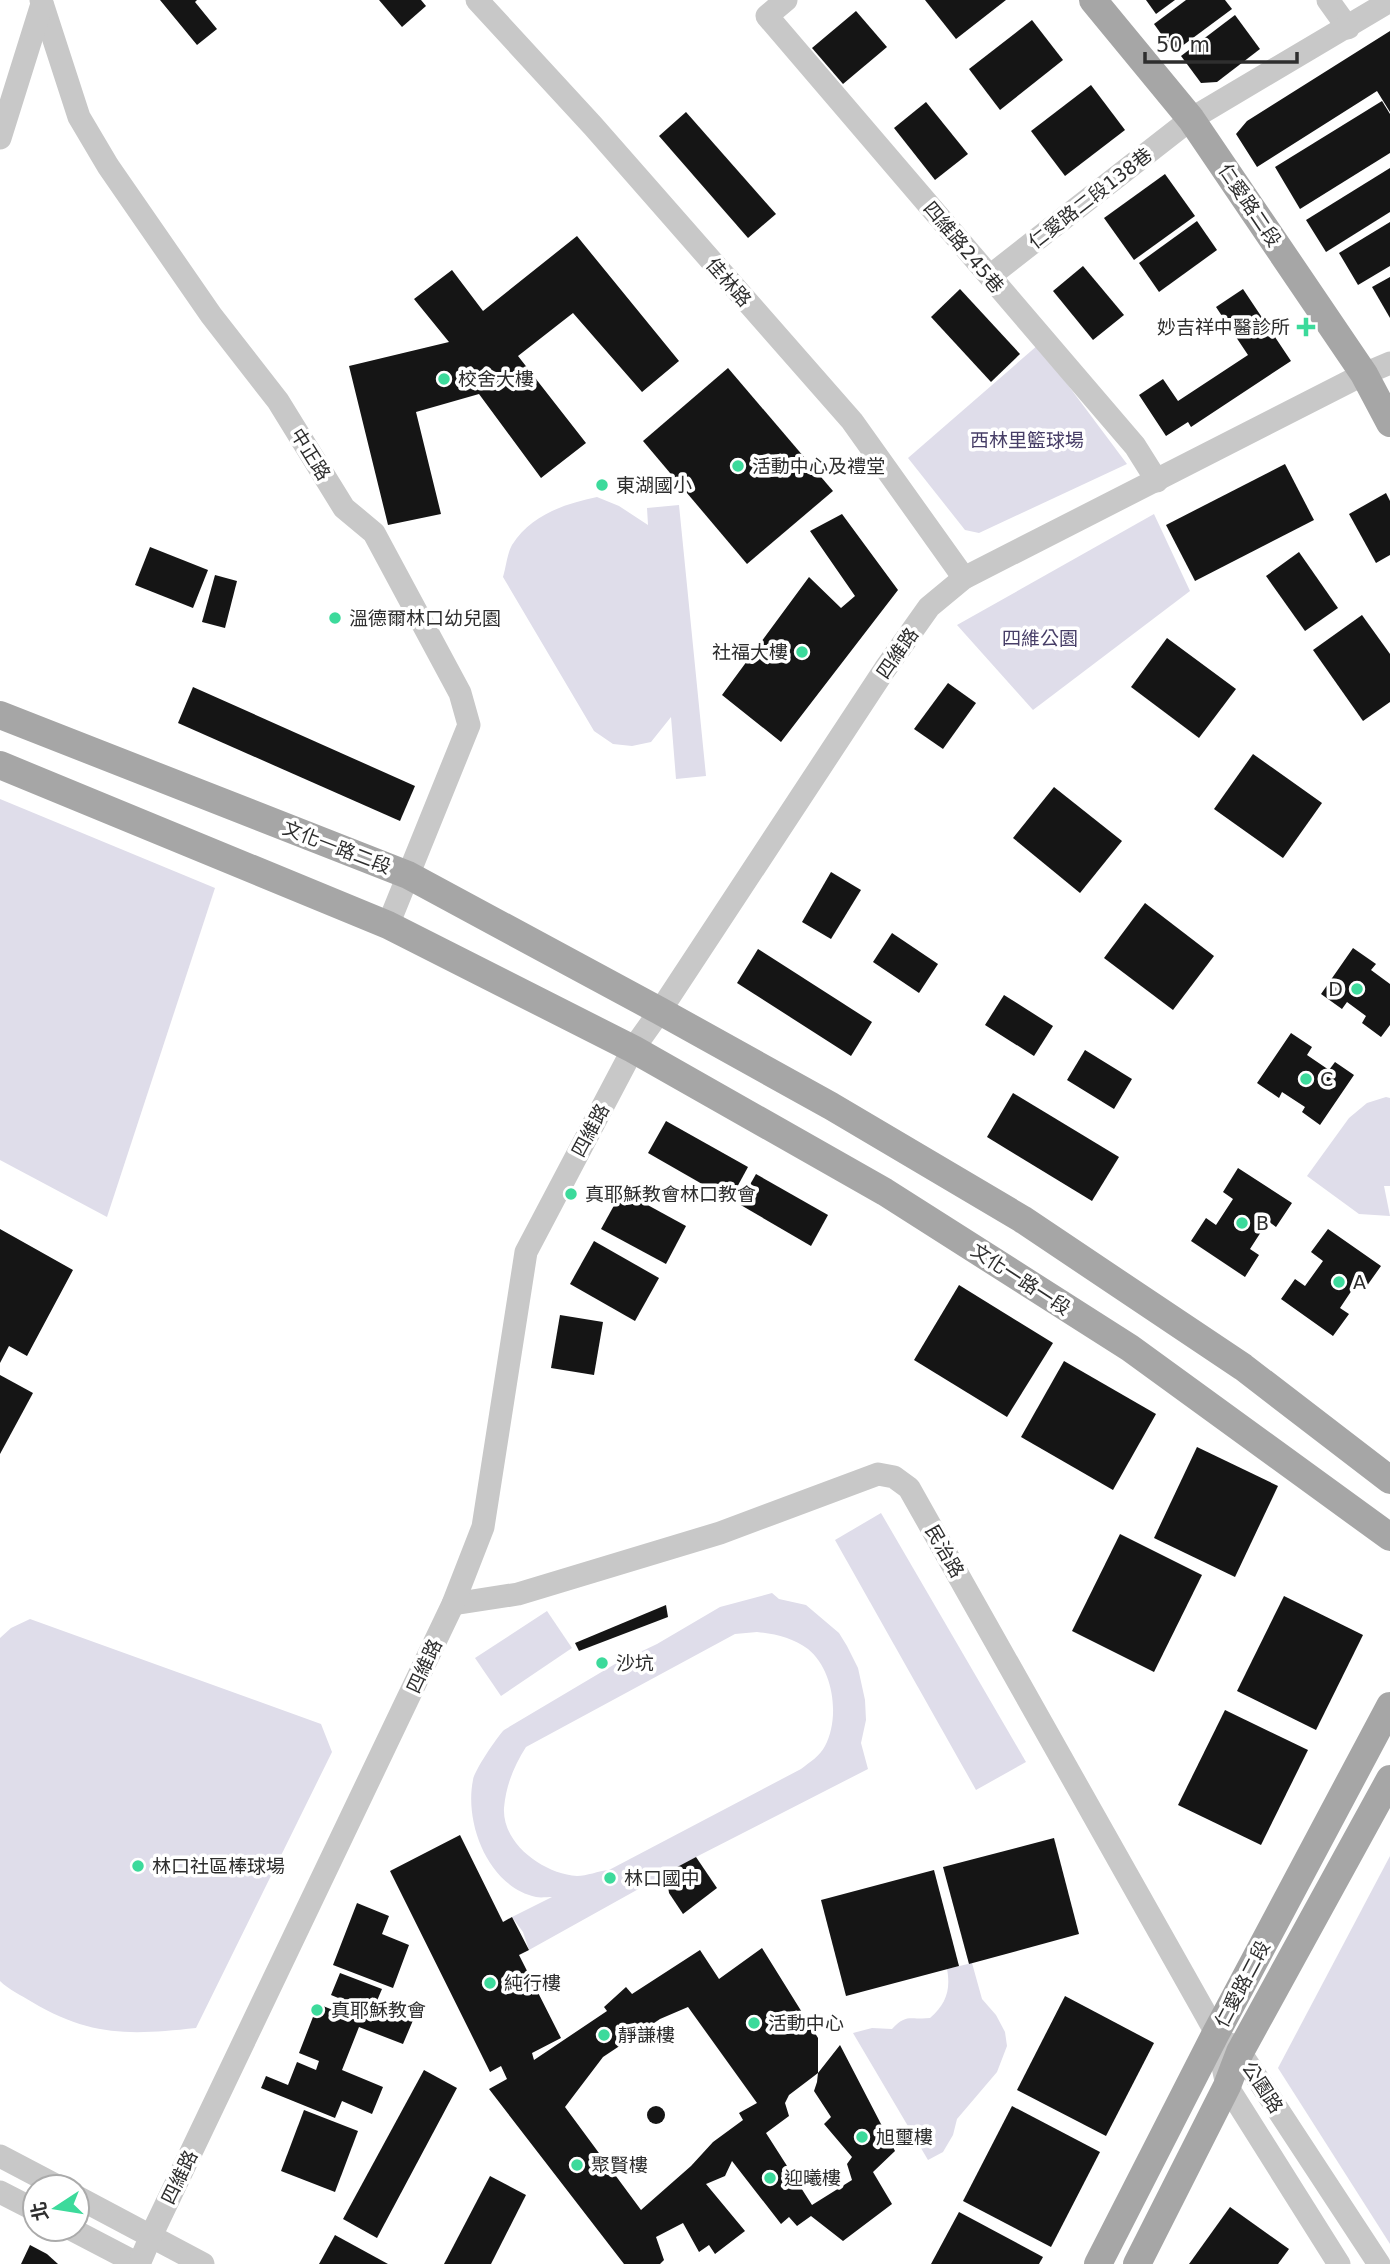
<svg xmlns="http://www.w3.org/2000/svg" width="1390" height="2264" font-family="'DejaVu Sans','Noto Sans TC',sans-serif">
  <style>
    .green { fill: #dfddea; fill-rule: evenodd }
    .building { fill: #151515; fill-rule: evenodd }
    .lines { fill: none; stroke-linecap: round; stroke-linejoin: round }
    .minor { stroke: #c8c8c8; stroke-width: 23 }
    .major { stroke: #a6a6a6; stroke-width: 28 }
    .poi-dot { fill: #3cda9b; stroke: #fff; stroke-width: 2.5 }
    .labels { text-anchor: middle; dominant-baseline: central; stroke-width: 7; stroke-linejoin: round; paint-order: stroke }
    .street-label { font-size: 19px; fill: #2e2e2e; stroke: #fff }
    .poi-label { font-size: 19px; fill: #2e2e2e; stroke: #fff; text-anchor: start }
    .park-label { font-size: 19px; fill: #473e67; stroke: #fff }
  </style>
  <rect width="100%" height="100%" fill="#fff"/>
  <g class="green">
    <path d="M1038,345L1127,464L979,533L965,530L908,458Z"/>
    <path d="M597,497L619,506L648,525L647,508L679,505L706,776L676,779L671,717L651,742L632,746L613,744L594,731L503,577C506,568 507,554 512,545C531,515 564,504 597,497Z"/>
    <path d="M1154,514L1190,591L1033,710L957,625Z"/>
    <path d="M0,799L215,888L107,1217L0,1160Z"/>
    <path d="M1386,1097L1390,1098V1186H1384L1390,1216L1359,1214L1307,1176L1349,1118L1367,1103Z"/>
    <path d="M881,1513L1026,1762L976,1790L835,1540Z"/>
    <path d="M772,1593L779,1599L806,1605L839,1633L847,1646L858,1668L865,1700L866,1720L861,1743L868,1769L696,1857L529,1950L523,1932L512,1917L552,1897C547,1897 541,1898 536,1897C489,1887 464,1824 473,1780C474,1771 497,1737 504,1730L615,1664L657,1644L720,1607ZM757,1632C776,1634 793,1638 808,1649C834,1670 840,1718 825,1746C820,1756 810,1762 801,1769L609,1870C598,1871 587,1876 577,1876C544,1874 502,1844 504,1808C506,1785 514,1766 526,1747L735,1634Z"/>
    <path d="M547,1611L572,1648L501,1696L475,1658Z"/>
    <path d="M30,1619L321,1724L332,1752L196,2028C131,2035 91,2037 32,2002C21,1995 9,1990 0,1981V1638L11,1628Z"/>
    <path d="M1390,1856V2244L1278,2068Z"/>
    <path d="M972,1963L982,1999L996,2015L1005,2032L1007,2046L997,2072L957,2119L953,2135L943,2152L928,2160L853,2033L872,2028L892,2029C906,2013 911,2020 930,2018C946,2004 951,1990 947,1969Z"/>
  </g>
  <g class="building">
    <path d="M160,0H197L195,2L217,29L197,45Z"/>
    <path d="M379,0H421L426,6L402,27Z"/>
    <path d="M925,0H1006L956,39Z"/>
    <path d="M1146,0H1175L1156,14Z"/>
    <path d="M1186,0H1225L1232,9L1174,52L1154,24Z"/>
    <path d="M856,11L887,47L843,84L812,48Z"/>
    <path d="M1235,15L1260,49L1217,82L1201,83L1181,56Z"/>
    <path d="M1032,20L1063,60L1000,110L969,69Z"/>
    <path d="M1390,31V112L1377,91L1257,167L1236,134L1247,121Z"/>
    <path d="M1091,85L1125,130L1065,176L1031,131Z"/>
    <path d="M1382,101L1390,114V153L1300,209L1275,167Z"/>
    <path d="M926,102L968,154L935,180L894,128Z"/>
    <path d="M686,112L776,214L748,238L659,136Z"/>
    <path d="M1390,168V212L1326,252L1306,220Z"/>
    <path d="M1165,174L1195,216L1134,260L1104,218Z"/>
    <path d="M1197,221L1217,250L1159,292L1139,263Z"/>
    <path d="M1390,222V266L1358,285L1339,253Z"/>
    <path d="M577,236L679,361L642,392L573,313L518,356L586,443L541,478L479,394L416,412L441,514L388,525L349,366L449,342L414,299L452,270L483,311Z"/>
    <path d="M1083,266L1124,315L1093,340L1053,291Z"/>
    <path d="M1390,277V318L1372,287Z"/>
    <path d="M960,289L1020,354L991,382L931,317Z"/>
    <path d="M1243,289L1291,361L1191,427L1188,422L1166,436L1139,395L1163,379L1178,401L1248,355L1216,307Z"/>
    <path d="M728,368L833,491L747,564L643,441Z"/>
    <path d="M1285,464L1314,520L1195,581L1166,525Z"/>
    <path d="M1386,493L1390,501V555L1376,563L1349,514Z"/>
    <path d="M842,514L898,590L781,742L722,695L809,577L841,608L855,596L810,531Z"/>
    <path d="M150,547L208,570L193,608L135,585Z"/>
    <path d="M1299,552L1338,608L1305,631L1266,576Z"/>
    <path d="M215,575L237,581L225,628L202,622Z"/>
    <path d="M1362,615L1390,654V702L1363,721L1313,650Z"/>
    <path d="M1167,638L1236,689L1199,738L1131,687Z"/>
    <path d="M948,683L976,703L943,749L914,729Z"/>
    <path d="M193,687L415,786L400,821L178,723Z"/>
    <path d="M1253,754L1322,803L1283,858L1214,809Z"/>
    <path d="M1054,787L1122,841L1080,893L1013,838Z"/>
    <path d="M831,872L861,890L831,939L802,922Z"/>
    <path d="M1145,903L1214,956L1173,1010L1104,958Z"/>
    <path d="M892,933L938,964L919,993L873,962Z"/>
    <path d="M1353,948L1376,964L1371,970L1390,984V1025L1381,1037L1362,1023L1366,1016L1347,1002L1342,1009L1321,994Z"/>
    <path d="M758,949L872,1022L851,1056L737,983Z"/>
    <path d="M1004,995L1053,1026L1034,1056L985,1025Z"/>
    <path d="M1291,1033L1312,1047L1307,1055L1329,1070L1335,1062L1354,1075L1320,1125L1302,1112L1305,1107L1282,1092L1279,1098L1257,1083Z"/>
    <path d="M1085,1050L1132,1079L1114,1109L1067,1080Z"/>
    <path d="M1013,1093L1119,1157L1092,1201L987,1137Z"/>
    <path d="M666,1121L748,1167L730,1200L648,1153Z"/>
    <path d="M1238,1168L1292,1203L1276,1227L1268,1221L1250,1249L1259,1255L1245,1277L1191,1241L1206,1218L1216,1225L1233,1199L1223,1192Z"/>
    <path d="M756,1174L828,1215L811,1246L739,1204Z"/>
    <path d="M622,1191L686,1226L666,1264L601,1229Z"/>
    <path d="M0,1229L73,1270L27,1356L9,1346L0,1363Z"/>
    <path d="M1328,1229L1381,1266L1364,1290L1356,1284L1340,1308L1349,1314L1333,1336L1281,1299L1295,1279L1305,1286L1323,1261L1311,1252Z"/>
    <path d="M594,1241L659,1278L635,1321L570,1284Z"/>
    <path d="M959,1285L1053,1343L1007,1417L914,1360Z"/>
    <path d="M560,1315L603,1322L594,1375L551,1368Z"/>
    <path d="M1064,1361L1156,1414L1113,1490L1021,1437Z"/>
    <path d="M0,1375L33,1393L0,1454Z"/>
    <path d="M1197,1447L1278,1486L1235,1577L1154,1538Z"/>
    <path d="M1120,1534L1202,1575L1154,1672L1072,1631Z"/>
    <path d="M1284,1596L1363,1635L1316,1730L1237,1691Z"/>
    <path d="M666,1605L668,1617L579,1651L575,1643Z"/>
    <path d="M1225,1710L1308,1750L1261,1845L1178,1805Z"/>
    <path d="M460,1835L503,1922L512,1917L529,1950L519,1955L561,2038L532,2053L534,2060L607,2011L604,2007L626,1987L632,1994L700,1950L719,1979L762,1948L818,2038V2073L840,2045L895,2151L873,2172L892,2204L843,2241L811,2216L797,2226L789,2217L781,2224L732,2161L725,2176L706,2184L745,2231L715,2254L709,2245L699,2252L683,2223L656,2237L664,2260L660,2264H624L489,2089L507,2079L501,2066L490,2072L390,1871ZM688,2007L757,2103L739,2113L743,2120L713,2142L691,2166L641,2210L565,2107L603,2057L660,2019ZM818,2073L817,2082L814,2091L831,2117L824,2124L852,2157L847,2164L852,2180L812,2205L766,2133L789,2116L785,2103L789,2095Z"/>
    <path d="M1054,1838L1079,1934L969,1964L943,1867Z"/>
    <path d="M696,1857L717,1888L683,1914L669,1893L666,1873Z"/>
    <path d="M934,1870L959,1966L846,1996L821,1900Z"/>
    <path d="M357,1903L389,1916L382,1934L409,1945L393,1988L333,1965Z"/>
    <path d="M340,1973L382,1989L376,2003L414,2018L403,2044L359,2027L342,2070L383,2087L372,2114L342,2101L335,2118L261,2088L266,2076L288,2085L297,2062L316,2070L319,2061L299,2053L318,2004L343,2014L348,2002L331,1995Z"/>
    <path d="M1065,1996L1154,2043L1106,2136L1017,2090Z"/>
    <path d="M424,2070L457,2088L377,2238L343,2219Z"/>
    <circle cx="656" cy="2115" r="9"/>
    <path d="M1012,2106L1100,2152L1051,2247L963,2201Z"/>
    <path d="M304,2110L358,2131L335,2192L281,2171Z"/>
    <path d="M490,2176L526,2195L491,2264H444Z"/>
    <path d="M1230,2207L1289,2249L1278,2264H1189Z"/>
    <path d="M959,2212L1043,2257L1039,2264H931Z"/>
    <path d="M335,2235L388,2264H319Z"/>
    <path d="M30,2245L47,2254L58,2264H21Z"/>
  </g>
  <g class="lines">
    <g class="minor">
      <path d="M41,0L79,117L108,166L211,315L278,401L344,508L374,533L460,693L469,725L388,925"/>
      <path d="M477,0L593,126L852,421L964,578"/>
      <path d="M786,0L767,16L1135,446L1157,481"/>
      <path d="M1328,0L1348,28"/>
      <path d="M0,138L42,4"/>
      <path d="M990,276L1191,119L1390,1"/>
      <path d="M453,1604L518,1594L720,1533L878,1474L894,1477L909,1488L1205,2013L1216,2033L1227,2086L1339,2264"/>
      <path d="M1230,2044L1240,2052L1379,2264"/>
      <path d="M0,2156L59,2187"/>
      <path d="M0,2192L35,2210"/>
      <path d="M77,2197L203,2264"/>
      <path d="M71,2229L138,2264"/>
      <path d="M139,2264L151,2236L453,1604L483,1527L526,1252L633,1049L660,1011L885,669L929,607L964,578L1364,374L1390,363"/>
    </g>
    <g class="major">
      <path d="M1093,0L1191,119L1364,374L1390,423"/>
      <path d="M0,715L408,875L660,1011L831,1106L1022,1219L1243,1367L1390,1480"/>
      <path d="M0,765L388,925L633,1049L885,1192L1130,1348L1390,1537"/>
      <path d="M1098,2264L1216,2033L1390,1706"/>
      <path d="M1137,2264L1227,2086L1240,2052L1390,1779"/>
    </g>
  </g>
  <g class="poi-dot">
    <path d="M1302.5 316.5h7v7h7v7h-7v7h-7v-7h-7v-7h7z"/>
    <circle cx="444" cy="379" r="7"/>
    <circle cx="738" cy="466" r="7"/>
    <circle cx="602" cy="485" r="7"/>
    <circle cx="335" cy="618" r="7"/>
    <circle cx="802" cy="652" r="7"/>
    <circle cx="1357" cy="989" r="7"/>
    <circle cx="1306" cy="1079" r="7"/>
    <circle cx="571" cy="1194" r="7"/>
    <circle cx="1242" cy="1223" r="7"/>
    <circle cx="1339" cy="1282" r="7"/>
    <circle cx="602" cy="1663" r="7"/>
    <circle cx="138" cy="1866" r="7"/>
    <circle cx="610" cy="1878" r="7"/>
    <circle cx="490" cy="1983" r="7"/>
    <circle cx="317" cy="2010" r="7"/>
    <circle cx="754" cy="2023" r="7"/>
    <circle cx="604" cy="2035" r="7"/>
    <circle cx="862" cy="2137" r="7"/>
    <circle cx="577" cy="2165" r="7"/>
    <circle cx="770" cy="2178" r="7"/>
  </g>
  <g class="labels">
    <g class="street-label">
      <text transform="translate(1090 198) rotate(-38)">仁愛路二段138巷</text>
      <text transform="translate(1250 205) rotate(56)">仁愛路二段</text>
      <text transform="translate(964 247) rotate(50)">四維路245巷</text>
      <text transform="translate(729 282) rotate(49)">佳林路</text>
      <text transform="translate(311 454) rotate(58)">中正路</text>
      <text transform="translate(897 653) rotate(-55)">四維路</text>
      <text transform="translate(337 847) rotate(21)">文化一路二段</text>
      <text transform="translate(590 1130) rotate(-62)">四維路</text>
      <text transform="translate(1021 1279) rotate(33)">文化一路一段</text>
      <text transform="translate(945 1551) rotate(60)">民治路</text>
      <text transform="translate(424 1666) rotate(-65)">四維路</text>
      <text transform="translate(1242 1984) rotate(-62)">仁愛路二段</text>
      <text transform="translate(1263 2087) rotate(57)">公園路</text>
      <text transform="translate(179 2177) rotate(-64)">四維路</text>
    </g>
    <g class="poi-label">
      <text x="1290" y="327" text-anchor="end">妙吉祥中醫診所</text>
      <text x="458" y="379">校舍大樓</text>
      <text x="752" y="466">活動中心及禮堂</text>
      <text x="616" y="485">東湖國小</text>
      <text x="349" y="618">溫德爾林口幼兒園</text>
      <text x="788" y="652" text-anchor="end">社福大樓</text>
      <text x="1343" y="989" text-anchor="end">D</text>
      <text x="1320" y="1079">C</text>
      <text x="585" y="1194">真耶穌教會林口教會</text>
      <text x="1256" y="1223">B</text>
      <text x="1353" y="1282">A</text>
      <text x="616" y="1663">沙坑</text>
      <text x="152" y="1866">林口社區棒球場</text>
      <text x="624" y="1878">林口國中</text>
      <text x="504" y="1983">純行樓</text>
      <text x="331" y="2010">真耶穌教會</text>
      <text x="768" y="2023">活動中心</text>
      <text x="618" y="2035">靜謙樓</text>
      <text x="876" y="2137">旭璽樓</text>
      <text x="591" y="2165">聚賢樓</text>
      <text x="784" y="2178">迎曦樓</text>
    </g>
    <g class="park-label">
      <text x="1027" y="440">西林里籃球場</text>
      <text x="1040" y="638">四維公園</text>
    </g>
  </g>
  <g transform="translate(56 2208) rotate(258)"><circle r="33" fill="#ffffff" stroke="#ababab" stroke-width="2"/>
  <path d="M0-5L12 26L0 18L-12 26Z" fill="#3cda9b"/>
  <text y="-10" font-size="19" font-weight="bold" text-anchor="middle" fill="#2e2e2e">北</text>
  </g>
  <path d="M1145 52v10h152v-10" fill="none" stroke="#2e2e2e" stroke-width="3.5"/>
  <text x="1156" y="52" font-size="21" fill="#2e2e2e" stroke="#ffffff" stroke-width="5" paint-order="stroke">50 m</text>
</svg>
